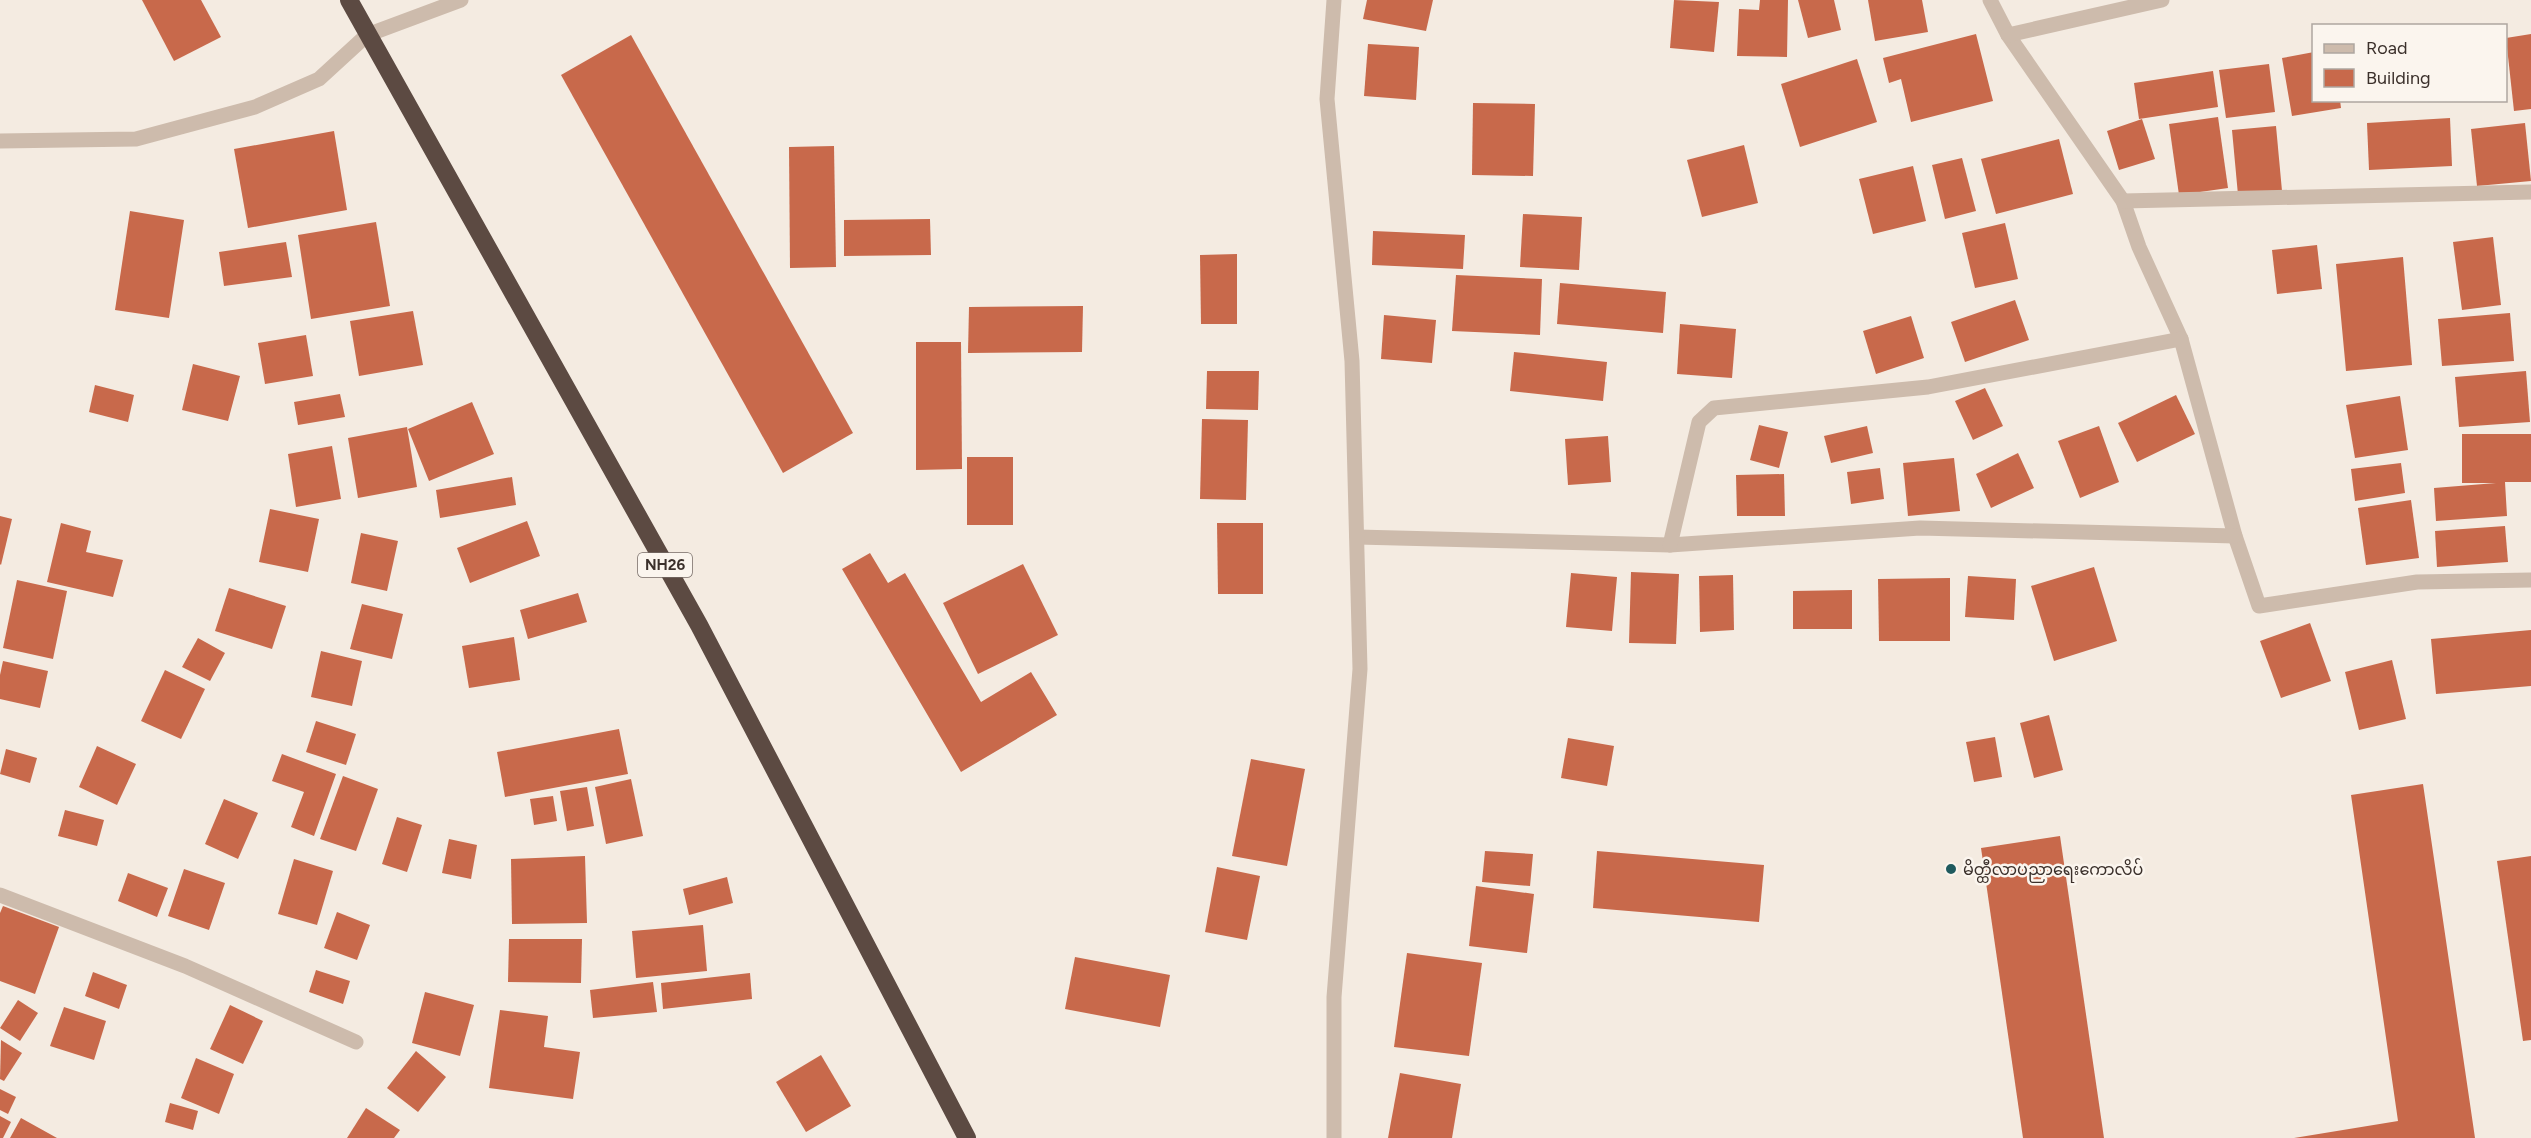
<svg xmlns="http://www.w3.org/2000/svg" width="2531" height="1138" font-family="Figtree,'Noto Sans Myanmar',sans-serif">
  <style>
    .building { fill: #c8694b }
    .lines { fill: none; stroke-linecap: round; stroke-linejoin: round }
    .lane { stroke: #cdbbac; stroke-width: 15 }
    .street { stroke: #cdbbac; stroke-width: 15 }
    .highway { stroke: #5c4a42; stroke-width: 18 }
    .poi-dot { fill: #1f5a5e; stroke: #fbf5ee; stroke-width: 2 }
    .labels { text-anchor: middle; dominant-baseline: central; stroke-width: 5; stroke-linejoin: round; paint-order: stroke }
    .shield { fill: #fbf5ee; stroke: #756b66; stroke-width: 1.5 }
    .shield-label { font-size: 15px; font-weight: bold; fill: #3b302b }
    .poi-label { font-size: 16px; fill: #3b302b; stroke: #fbf5ee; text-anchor: start }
  </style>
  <rect width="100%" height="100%" fill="#f4ebe1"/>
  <g class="building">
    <path d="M142,0H201L221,37L174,61Z"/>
    <path d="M1367,0H1433L1426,31L1363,19Z"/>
    <path d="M1674,0L1719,2L1714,52L1670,48Z"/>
    <path d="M1760,0H1788L1787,57L1737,56L1739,9L1759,10Z"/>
    <path d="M1798,0H1834L1841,30L1808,38Z"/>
    <path d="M1868,0H1922L1928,32L1875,41Z"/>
    <path d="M1976,34L1993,101L1911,122L1901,79L1889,83L1883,58Z"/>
    <path d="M2531,34V109L2514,111L2506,38Z"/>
    <path d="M631,35L853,433L783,473L561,75Z"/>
    <path d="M1368,44L1419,47L1416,100L1364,96Z"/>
    <path d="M2314,52V100H2340L2341,108L2292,116L2282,58Z"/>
    <path d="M1857,59L1877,122L1800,147L1781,84Z"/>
    <path d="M2269,64L2275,112L2226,118L2219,70Z"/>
    <path d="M2213,71L2218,107L2139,119L2134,83Z"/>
    <path d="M1473,103L1535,104L1533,176L1472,175Z"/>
    <path d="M2218,117L2228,188L2179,195L2169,124Z"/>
    <path d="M2450,118L2452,166L2369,170L2367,123Z"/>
    <path d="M2142,119L2155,159L2119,170L2107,131Z"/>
    <path d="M2525,123L2531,181L2477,186L2471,129Z"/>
    <path d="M2276,126L2282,191L2238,195L2232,130Z"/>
    <path d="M334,131L347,210L248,228L234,149Z"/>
    <path d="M2059,139L2073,194L1996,214L1981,159Z"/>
    <path d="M1744,145L1758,203L1702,217L1687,160Z"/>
    <path d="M834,146L836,267L790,268L789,147Z"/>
    <path d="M1962,158L1976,211L1945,219L1932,165Z"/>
    <path d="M1913,166L1926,221L1873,234L1859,179Z"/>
    <path d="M130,211L184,220L169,318L115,310Z"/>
    <path d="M1523,214L1582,217L1579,270L1520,267Z"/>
    <path d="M930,219L931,255L844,256V220Z"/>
    <path d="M376,222L390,306L311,319L298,235Z"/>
    <path d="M2005,223L2018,279L1975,288L1962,233Z"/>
    <path d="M1373,231L1465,235L1463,269L1372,265Z"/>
    <path d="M2493,237L2501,305L2462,310L2453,242Z"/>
    <path d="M286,242L292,277L224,286L219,252Z"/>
    <path d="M2317,245L2322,289L2277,294L2272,250Z"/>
    <path d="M1237,254V324H1201L1200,255Z"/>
    <path d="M2403,257L2412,365L2346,371L2336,264Z"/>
    <path d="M1456,275L1542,279L1540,335L1452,331Z"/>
    <path d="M1560,283L1666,292L1663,333L1557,324Z"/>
    <path d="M2015,300L2029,340L1965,362L1951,322Z"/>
    <path d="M1083,306L1082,352L968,353L969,307Z"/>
    <path d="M413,311L423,365L359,376L350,321Z"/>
    <path d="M2510,313L2514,361L2442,366L2438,319Z"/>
    <path d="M1384,315L1436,320L1432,363L1381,359Z"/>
    <path d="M1911,316L1924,358L1876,374L1863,331Z"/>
    <path d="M1680,324L1736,329L1732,378L1677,374Z"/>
    <path d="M306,335L313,376L265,384L258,343Z"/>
    <path d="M916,342H961L962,469L916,470Z"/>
    <path d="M1514,352L1607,362L1603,401L1510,391Z"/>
    <path d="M193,364L240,376L228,421L182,410Z"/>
    <path d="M1207,371H1259L1258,410L1206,409Z"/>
    <path d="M2526,371L2530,422L2459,427L2455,377Z"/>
    <path d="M95,385L134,395L128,422L89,412Z"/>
    <path d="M1985,388L2003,426L1973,440L1955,401Z"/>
    <path d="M340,394L345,417L298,425L294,402Z"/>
    <path d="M2176,395L2195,434L2137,462L2118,423Z"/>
    <path d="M2400,396L2408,450L2355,458L2346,405Z"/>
    <path d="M472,402L494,454L429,481L408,429Z"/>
    <path d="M1202,419L1248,420L1246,500L1200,499Z"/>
    <path d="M1759,425L1788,432L1779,468L1750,460Z"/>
    <path d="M1867,426L1873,453L1831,463L1824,436Z"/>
    <path d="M2099,426L2119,482L2080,498L2058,441Z"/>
    <path d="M407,427L417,487L358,498L348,438Z"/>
    <path d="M2462,434H2531V482H2505L2507,516L2436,521L2434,488L2496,483H2462Z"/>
    <path d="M1608,436L1611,482L1568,485L1565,439Z"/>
    <path d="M332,446L341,499L296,507L288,454Z"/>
    <path d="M2018,453L2034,488L1991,508L1976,474Z"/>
    <rect x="967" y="457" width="46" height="68"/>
    <path d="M1954,458L1960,511L1908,516L1903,463Z"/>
    <path d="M2401,463L2405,493L2355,501L2351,469Z"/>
    <path d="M1880,468L1884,499L1851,504L1847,472Z"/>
    <path d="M1784,474L1785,516H1737L1736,475Z"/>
    <path d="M512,477L516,505L440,518L436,490Z"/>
    <path d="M2411,500L2419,558L2366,565L2358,508Z"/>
    <path d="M270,509L319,519L308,572L259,562Z"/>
    <path d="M0,516L12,519L1,565L0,564Z"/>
    <path d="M527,521L540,556L470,583L457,548Z"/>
    <path d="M61,523L91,531L86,552L123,560L113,597L47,582Z"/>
    <path d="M1217,523H1263V594H1218Z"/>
    <path d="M2505,526L2508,562L2437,567L2435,531Z"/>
    <path d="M361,533L398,541L387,591L351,583Z"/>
    <path d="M870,553L888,583L905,573L981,702L1031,672L1057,715L961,772L842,569Z"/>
    <path d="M1023,564L1058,635L978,674L943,603Z"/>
    <path d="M2094,567L2117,641L2054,661L2031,586Z"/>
    <path d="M1631,572L1679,574L1676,644L1629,643Z"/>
    <path d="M1571,573L1617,577L1612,631L1566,627Z"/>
    <path d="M1733,575L1734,630L1700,632L1699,576Z"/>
    <path d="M1968,576L2016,579L2014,620L1965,617Z"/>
    <path d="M1950,578V641H1879L1878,579Z"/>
    <path d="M17,580L67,591L53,659L3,648Z"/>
    <path d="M229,588L286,606L272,649L215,631Z"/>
    <path d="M1852,590V629H1793V591Z"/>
    <path d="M578,593L587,622L528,639L520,610Z"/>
    <path d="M362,604L403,614L392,659L350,649Z"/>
    <path d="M2310,623L2331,681L2281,698L2260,641Z"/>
    <path d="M2531,630V686L2436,694L2431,639Z"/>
    <path d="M514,637L520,680L469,688L462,646Z"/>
    <path d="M198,638L225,653L210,681L182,667Z"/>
    <path d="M321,651L362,661L352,706L311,697Z"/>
    <path d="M2392,660L2406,719L2359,730L2345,672Z"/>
    <path d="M3,661L48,671L40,708L0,699V675Z"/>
    <path d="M165,670L205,689L181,739L141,721Z"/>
    <path d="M2049,715L2063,770L2034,778L2020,723Z"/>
    <path d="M316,721L356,734L346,765L306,752Z"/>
    <path d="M619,729L628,774L505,797L497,752Z"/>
    <path d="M1995,737L2002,777L1974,782L1966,742Z"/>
    <path d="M1568,738L1614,746L1607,786L1561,778Z"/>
    <path d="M97,746L136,764L117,805L79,787Z"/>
    <path d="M6,749L37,758L30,783L0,774Z"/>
    <path d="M282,754L336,774L314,836L291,827L304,792L272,781Z"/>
    <path d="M1251,759L1305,769L1287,866L1232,856Z"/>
    <path d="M343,776L378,789L356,851L320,839Z"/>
    <path d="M631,779L643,836L606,844L595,787Z"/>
    <path d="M2423,784L2475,1138H2294L2398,1121L2351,795Z"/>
    <path d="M587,787L594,826L567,831L560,791Z"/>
    <path d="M553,796L557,821L534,825L530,799Z"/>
    <path d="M224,799L258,813L238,859L205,844Z"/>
    <path d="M65,810L104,820L97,846L58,836Z"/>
    <path d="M397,817L422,825L407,872L382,864Z"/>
    <path d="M2060,836L2104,1138H2023L1981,848Z"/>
    <path d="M449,839L477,845L471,879L442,873Z"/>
    <path d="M1485,851L1533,854L1530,886L1482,882Z"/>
    <path d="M1597,851L1764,865L1759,922L1593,908Z"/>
    <path d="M585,856L587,923L512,924L511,859Z"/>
    <path d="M2531,856V1040L2523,1041L2497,861Z"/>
    <path d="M294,859L333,871L317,925L278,914Z"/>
    <path d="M1217,867L1260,876L1247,940L1205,932Z"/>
    <path d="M184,869L225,883L209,930L168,916Z"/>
    <path d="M128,873L168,888L157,917L118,901Z"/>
    <path d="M727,877L733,903L689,915L683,889Z"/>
    <path d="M1476,886L1534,894L1527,953L1469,946Z"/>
    <path d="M3,906L59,927L35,994L0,981V913Z"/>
    <path d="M337,912L370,925L357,960L324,948Z"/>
    <path d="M703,925L707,971L636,978L632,931Z"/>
    <path d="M509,939H582L581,983L508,982Z"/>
    <path d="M1407,953L1482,963L1469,1056L1394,1047Z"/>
    <path d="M1075,957L1170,975L1160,1027L1065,1009Z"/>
    <path d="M316,970L350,981L343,1004L309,992Z"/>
    <path d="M93,972L127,985L119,1009L85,996Z"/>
    <path d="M750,973L752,999L663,1009L661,983Z"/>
    <path d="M653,982L657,1012L593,1018L590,990Z"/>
    <path d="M425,992L474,1005L460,1056L412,1043Z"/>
    <path d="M18,1000L38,1013L20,1041L0,1028Z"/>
    <path d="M230,1005L263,1021L243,1064L210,1049Z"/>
    <path d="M64,1007L106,1021L94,1060L50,1046Z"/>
    <path d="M500,1010L548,1016L544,1047L580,1052L573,1099L489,1088Z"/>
    <path d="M1,1040L22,1053L4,1081L0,1079Z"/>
    <path d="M416,1051L446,1077L418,1112L387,1088Z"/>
    <path d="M821,1055L851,1106L806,1132L776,1082Z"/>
    <path d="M196,1058L234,1074L219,1114L181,1098Z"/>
    <path d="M1400,1073L1461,1084L1452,1138H1388Z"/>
    <path d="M0,1089L16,1097L8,1114L0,1110Z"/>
    <path d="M170,1103L198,1111L193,1130L165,1122Z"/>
    <path d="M366,1108L400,1130L394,1138H347Z"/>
    <path d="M0,1116L11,1122L3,1138H0Z"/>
    <path d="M21,1118L57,1138H10Z"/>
  </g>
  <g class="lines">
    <path class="lane" d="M367,35L461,0"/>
    <g class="street">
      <path d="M1990,0L2008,35L2123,201L2139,247L2181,339L2235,536L2259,606L2417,582L2531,580"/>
      <path d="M2008,35L2162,0"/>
      <path d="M0,141L136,139L255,107L319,79L367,35"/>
      <path d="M2123,201L2531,192"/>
      <path d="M1357,537L1670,545L1920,528L2235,536"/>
      <path d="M1670,545L1699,422L1714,408L1928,387L2181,339"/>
      <path d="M0,895L185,966L356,1042"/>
      <path d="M1334,1138V997L1360,669L1352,361L1327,99L1334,0"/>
    </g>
    <path class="highway" d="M349,0L699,625L967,1138"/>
  </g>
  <circle class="poi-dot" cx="1951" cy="869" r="6"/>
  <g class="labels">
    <rect class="shield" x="638" y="553" width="54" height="24" rx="4.5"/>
    <g class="shield-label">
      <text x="665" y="565">NH26</text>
    </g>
    <g class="poi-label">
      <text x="1963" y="869">မိတ္ထီလာပညာရေးကောလိပ်</text>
    </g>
  </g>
  <rect x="2312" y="24" width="195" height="78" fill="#fbf5ee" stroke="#aea6a0" stroke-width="1.5"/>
  <rect x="2324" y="44" width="30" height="9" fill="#cdbbac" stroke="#aea6a0" stroke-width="1.5"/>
  <text x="2366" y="54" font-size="18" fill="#3b302b">Road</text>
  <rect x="2324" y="69" width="30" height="18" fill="#c8694b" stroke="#aea6a0" stroke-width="1.5"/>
  <text x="2366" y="84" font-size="18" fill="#3b302b">Building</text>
</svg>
